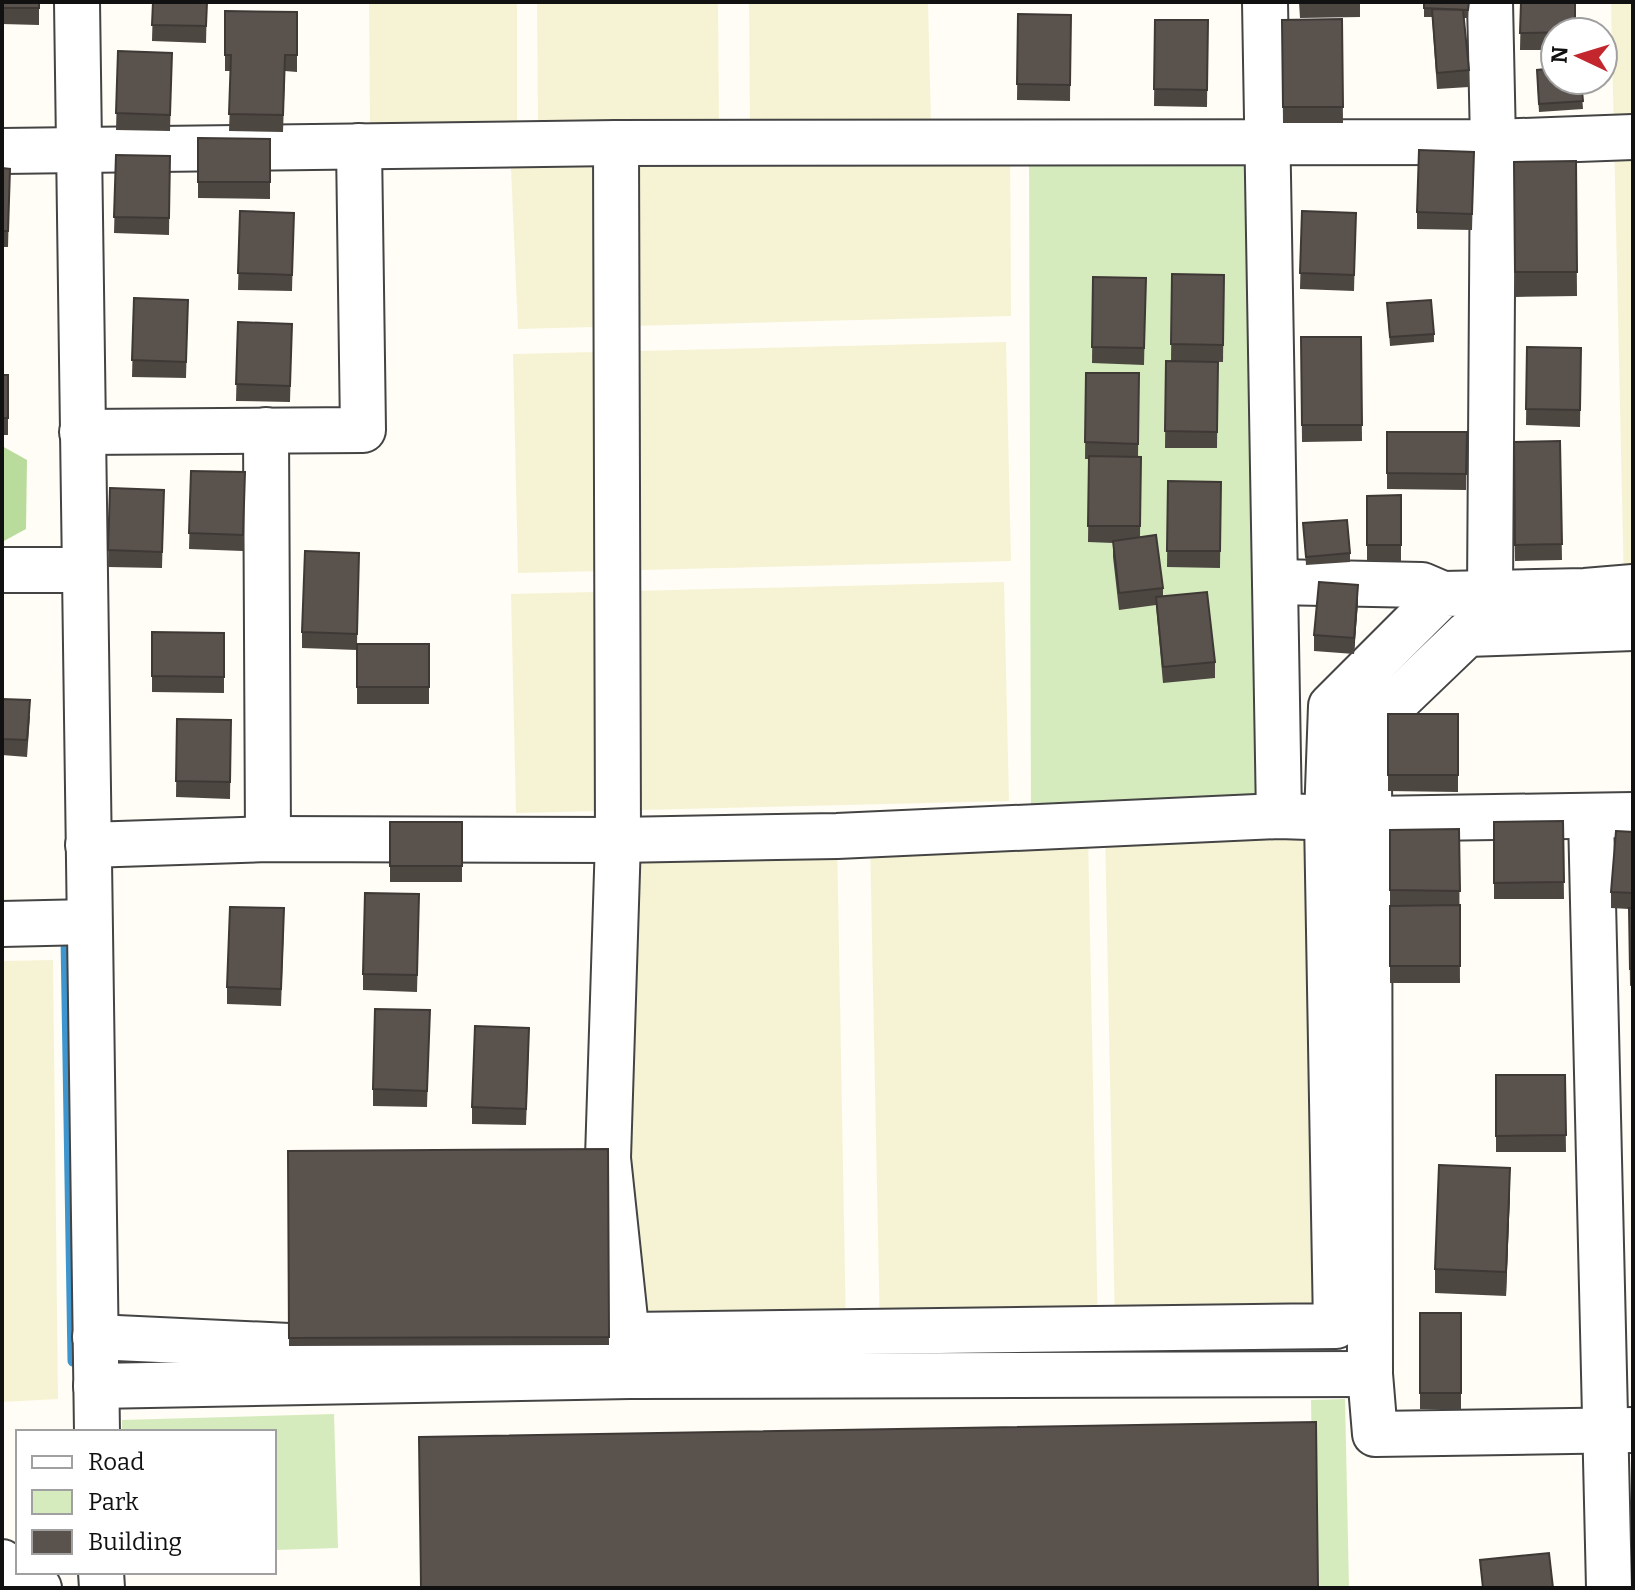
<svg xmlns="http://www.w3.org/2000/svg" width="1635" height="1590" font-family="Bitter,serif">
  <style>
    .farmland { fill: #f6f3d4 }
    .green { fill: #d5ebbd }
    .forest { fill: #b9dc9c }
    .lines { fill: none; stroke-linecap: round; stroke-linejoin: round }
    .stream { stroke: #3f96cf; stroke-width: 11 }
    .minor-casing { stroke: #444; stroke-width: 48 }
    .minor { stroke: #fff; stroke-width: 44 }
    .wall { fill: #4d4742 }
    .shaded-wall { fill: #3f3936 }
    .building { fill: #5a524d; stroke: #3f3936; stroke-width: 2 }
  </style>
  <rect width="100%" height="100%" fill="#fffdf5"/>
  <g class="farmland">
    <path d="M369,2H517V129L370,130Z"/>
    <path d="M537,2H718L719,122L538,124Z"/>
    <path d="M749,2H928L931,125L750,127Z"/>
    <path d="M1611,2H1633V587H1624Z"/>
    <path d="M1010,142L1011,316L518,329L510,145Z"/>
    <path d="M1006,342L1011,561L518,573L513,354Z"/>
    <path d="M1004,582L1009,801L516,813L511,594Z"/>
    <path d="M1323,827L1333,1322L1115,1327L1105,832Z"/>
    <path d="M1088,835L1098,1330L880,1335L870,840Z"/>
    <path d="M837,836L846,1331L628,1335L618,840Z"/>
    <path d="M53,960L58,1399L2,1402V961Z"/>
  </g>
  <g class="green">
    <path d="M1253,141L1279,816L1031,827L1029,142Z"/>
    <path d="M1345,1399L1349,1588H1314L1311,1400Z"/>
    <path d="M334,1414L338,1548L274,1550V1432H122V1420Z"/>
  </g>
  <path class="forest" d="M2,446L27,460L26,529L2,542Z"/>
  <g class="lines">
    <path class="stream" d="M59,938H66L73,1361H89"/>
    <defs>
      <g id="minor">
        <path d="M77,2L97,1432"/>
        <path d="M1265,2L1279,816"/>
        <path d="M616,143L618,840L608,1158L630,1366"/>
        <path d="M2,151L616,143L1493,142L1633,137"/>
        <path d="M266,430L268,839"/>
        <path d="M82,432L363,430L359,146"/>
        <path d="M2,570H84"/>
        <path d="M1275,582L1422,585L1443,594"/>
        <path d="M1490,593L1493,142L1490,2"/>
        <path d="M1633,628L1467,634L1369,728L1370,1374L1375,1434L1633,1430"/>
        <path d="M1591,816L1609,1588"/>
        <path d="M88,845L268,839L618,840L837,836L1279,816L1369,819L1633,815"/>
        <path d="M2,924L89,922"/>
        <path d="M95,1337L289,1346L609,1345L628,1335L1336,1326L1327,818L1331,706L1443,594L1585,591L1633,587"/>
        <path d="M96,1386L630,1376L1370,1374"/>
        <path d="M2,1562L39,1588"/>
        <path d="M101,1572L102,1588"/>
      </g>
    </defs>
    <use href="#minor" class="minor-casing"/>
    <use href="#minor" class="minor"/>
  </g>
  <g class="wall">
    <path d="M2,2H39V25L2,24Z"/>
    <path d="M153,2H207L206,43L152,41Z"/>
    <path d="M1154,2H1224V3L1154,4Z"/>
    <path d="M1299,2H1360V17L1300,18Z"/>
    <path d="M1424,2H1469L1468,18H1464L1469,70V87L1437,89L1432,17H1424Z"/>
    <path d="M1521,2L1555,32V50H1520Z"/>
    <path d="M225,11L297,12V72L285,71L283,132L229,131L231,71H225Z"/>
    <path d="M1018,14L1071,15L1070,101L1017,100Z"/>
    <path d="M1342,19L1343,123H1283L1282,20Z"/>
    <path d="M1155,20H1208L1207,107L1154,106Z"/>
    <path d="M118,51L172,53L170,131L116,130Z"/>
    <path d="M1537,78L1581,80L1583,109L1539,112Z"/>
    <path d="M198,138L270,139V199L198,198Z"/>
    <path d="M1474,152L1472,230L1417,229V212Z"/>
    <path d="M116,155L170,156L169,235L114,233Z"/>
    <path d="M1576,161L1577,296L1515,297L1514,162Z"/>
    <path d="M2,168L10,169L8,247H2Z"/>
    <path d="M240,211L294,213L292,291L238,290Z"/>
    <path d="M1302,211L1356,213L1354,291L1300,289Z"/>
    <path d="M1172,274L1224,275L1223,362L1171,361Z"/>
    <path d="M1093,277L1146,278L1144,365L1092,363Z"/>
    <path d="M134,298L188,300L186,378L132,377Z"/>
    <path d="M1387,303L1434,334V342L1390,346Z"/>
    <path d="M238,322L292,324L290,402L236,401Z"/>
    <path d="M1301,337H1361L1362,441L1302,442Z"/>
    <path d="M1527,347L1581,348L1580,427L1526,425Z"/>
    <path d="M1166,361L1218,362L1217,448H1165Z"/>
    <path d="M1086,373H1139L1138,457H1141L1140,537L1163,588V597L1215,662V678L1163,683L1156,605L1119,610L1113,557V543L1088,542L1089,459H1085Z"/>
    <rect x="2" y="375" width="6" height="60"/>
    <path d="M1387,432H1467L1466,490L1387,489Z"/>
    <path d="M1560,441L1562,560L1515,561L1514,442Z"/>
    <path d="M191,471L245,472L243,551L189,549Z"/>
    <path d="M1168,481L1221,482L1220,568L1167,567Z"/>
    <path d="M110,488L164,490L162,568L108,567Z"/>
    <path d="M1401,495V561H1367V496Z"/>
    <path d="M1303,523L1350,553V562L1306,565Z"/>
    <path d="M359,553L357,644H429V704H357V650L302,648V632Z"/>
    <path d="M1358,602L1354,654L1314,651V635Z"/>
    <path d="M152,632L224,633V693L152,692Z"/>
    <path d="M2,699L30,716L27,757L2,755Z"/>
    <path d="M1388,714H1458V792L1388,791Z"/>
    <path d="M177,719L231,720L230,799L176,797Z"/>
    <path d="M1563,821L1564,899H1494V822Z"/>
    <rect x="390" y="822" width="72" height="60"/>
    <path d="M1459,829L1460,983H1390V830Z"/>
    <path d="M1633,832V985L1630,986L1629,909L1611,908V892Z"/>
    <path d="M419,911L417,992L363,990V974Z"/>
    <path d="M284,925L281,1006L227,1004V987Z"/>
    <path d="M430,1010L427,1107L373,1106V1089Z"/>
    <path d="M529,1044L526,1125L472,1124V1107Z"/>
    <path d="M1496,1075H1565L1566,1152H1496Z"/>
    <path d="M608,1149L609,1345L289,1346L288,1151Z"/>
    <path d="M1510,1192L1506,1296L1435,1293V1269Z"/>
    <rect x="1420" y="1313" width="41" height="96"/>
  </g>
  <g class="shaded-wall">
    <path d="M1358,585V602L1354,654V638Z"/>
    <path d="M1510,1168V1192L1506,1296V1272Z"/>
  </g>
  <g class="building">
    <rect x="2" y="2" width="37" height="6"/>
    <path d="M153,2H207L206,26L152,25Z"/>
    <path d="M1424,2H1469L1468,10L1424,8Z"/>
    <path d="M1521,2H1575V32L1520,33Z"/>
    <path d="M1432,9L1463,10L1469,70L1437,73Z"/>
    <path d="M225,11L297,12V55H285L283,115L229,114L231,55H225Z"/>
    <path d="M1018,14L1071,15L1070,85L1017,84Z"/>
    <path d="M1342,19L1343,107H1283L1282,20Z"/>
    <path d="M1155,20H1208L1207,90L1154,89Z"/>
    <path d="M118,51L172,53L170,115L116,113Z"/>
    <path d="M1555,68V80H1581L1583,101L1539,104L1537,70Z"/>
    <path d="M198,138L270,139V182H198Z"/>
    <path d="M1419,150L1474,152L1472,214L1417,212Z"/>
    <path d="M116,155L170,156L169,218L114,217Z"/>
    <path d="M1576,161L1577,272H1515L1514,162Z"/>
    <path d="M2,168L10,169L8,231H2Z"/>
    <path d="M240,211L294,213L292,275L238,273Z"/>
    <path d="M1302,211L1356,213L1354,275L1300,273Z"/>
    <path d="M1172,274L1224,275L1223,345L1171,344Z"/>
    <path d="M1093,277L1146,278L1144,348L1092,347Z"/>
    <path d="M134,298L188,300L186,362L132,360Z"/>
    <path d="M1431,300L1434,334L1390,337L1387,303Z"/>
    <path d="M238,322L292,324L290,386L236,384Z"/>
    <path d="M1301,337H1361L1362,425H1302Z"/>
    <path d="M1527,347L1581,348L1580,410L1526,409Z"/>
    <path d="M1166,361L1218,362L1217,432L1165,431Z"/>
    <path d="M1086,373H1139L1138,444L1085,442Z"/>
    <rect x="2" y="375" width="6" height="43"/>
    <path d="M1387,432H1467L1466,474L1387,473Z"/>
    <path d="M1560,441L1562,544L1515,545L1514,442Z"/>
    <path d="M1089,456L1141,457L1140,526H1088Z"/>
    <path d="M191,471L245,472L243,535L189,533Z"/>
    <path d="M1168,481L1221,482L1220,551H1167Z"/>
    <path d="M110,488L164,490L162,552L108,550Z"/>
    <path d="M1401,495V545H1367V496Z"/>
    <path d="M1347,520L1350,553L1306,557L1303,523Z"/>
    <path d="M1156,535L1163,588L1119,593L1113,541Z"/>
    <path d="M305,551L359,553L357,634L302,632Z"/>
    <path d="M1319,582L1358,585L1354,638L1314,635Z"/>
    <path d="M1207,592L1215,662L1163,667L1156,597Z"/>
    <path d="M152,632L224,633V677L152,676Z"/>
    <rect x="357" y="644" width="72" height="43"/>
    <path d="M2,699L30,700L27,740L2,739Z"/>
    <rect x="1388" y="714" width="70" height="61"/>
    <path d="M177,719L231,720L230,782L176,781Z"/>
    <path d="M1563,821L1564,882L1494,883V822Z"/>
    <rect x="390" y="822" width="72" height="44"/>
    <path d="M1459,829L1460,891L1390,890V830Z"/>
    <path d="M1616,831L1633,832V893L1611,892Z"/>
    <path d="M365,893L419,894L417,975L363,974Z"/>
    <path d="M1460,905V966H1390V906Z"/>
    <path d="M230,907L284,908L281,989L227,987Z"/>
    <path d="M1629,908H1633V969H1630Z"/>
    <path d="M375,1009L430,1010L427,1091L373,1089Z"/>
    <path d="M475,1026L529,1028L526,1109L472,1107Z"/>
    <path d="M1496,1075H1565L1566,1135L1496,1136Z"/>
    <path d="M608,1149L609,1337L289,1338L288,1151Z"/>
    <path d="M1439,1165L1510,1168L1506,1272L1435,1269Z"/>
    <rect x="1420" y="1313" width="41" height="80"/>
    <path d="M1316,1422L1318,1588H421L419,1437Z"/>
    <path d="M1549,1553L1553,1588H1483L1480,1560Z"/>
  </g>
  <rect width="1635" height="1590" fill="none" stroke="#111111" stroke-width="8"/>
  <rect x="16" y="1430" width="260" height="144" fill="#ffffff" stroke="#a0a0a0" stroke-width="2"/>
  <rect x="32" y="1456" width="40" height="12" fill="#ffffff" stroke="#a0a0a0" stroke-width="2"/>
  <text x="88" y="1470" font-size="24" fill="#111111">Road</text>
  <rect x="32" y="1490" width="40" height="24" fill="#d5ebbd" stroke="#a0a0a0" stroke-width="2"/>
  <text x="88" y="1510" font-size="24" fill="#111111">Park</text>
  <rect x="32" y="1530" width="40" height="24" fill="#5a524d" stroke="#a0a0a0" stroke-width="2"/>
  <text x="88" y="1550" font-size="24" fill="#111111">Building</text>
  <g transform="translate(1579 56) rotate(274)"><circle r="38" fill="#ffffff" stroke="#a0a0a0" stroke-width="2"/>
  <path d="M0-6L14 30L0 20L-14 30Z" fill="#c4262e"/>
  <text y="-12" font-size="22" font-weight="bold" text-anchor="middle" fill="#111111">N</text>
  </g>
</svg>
